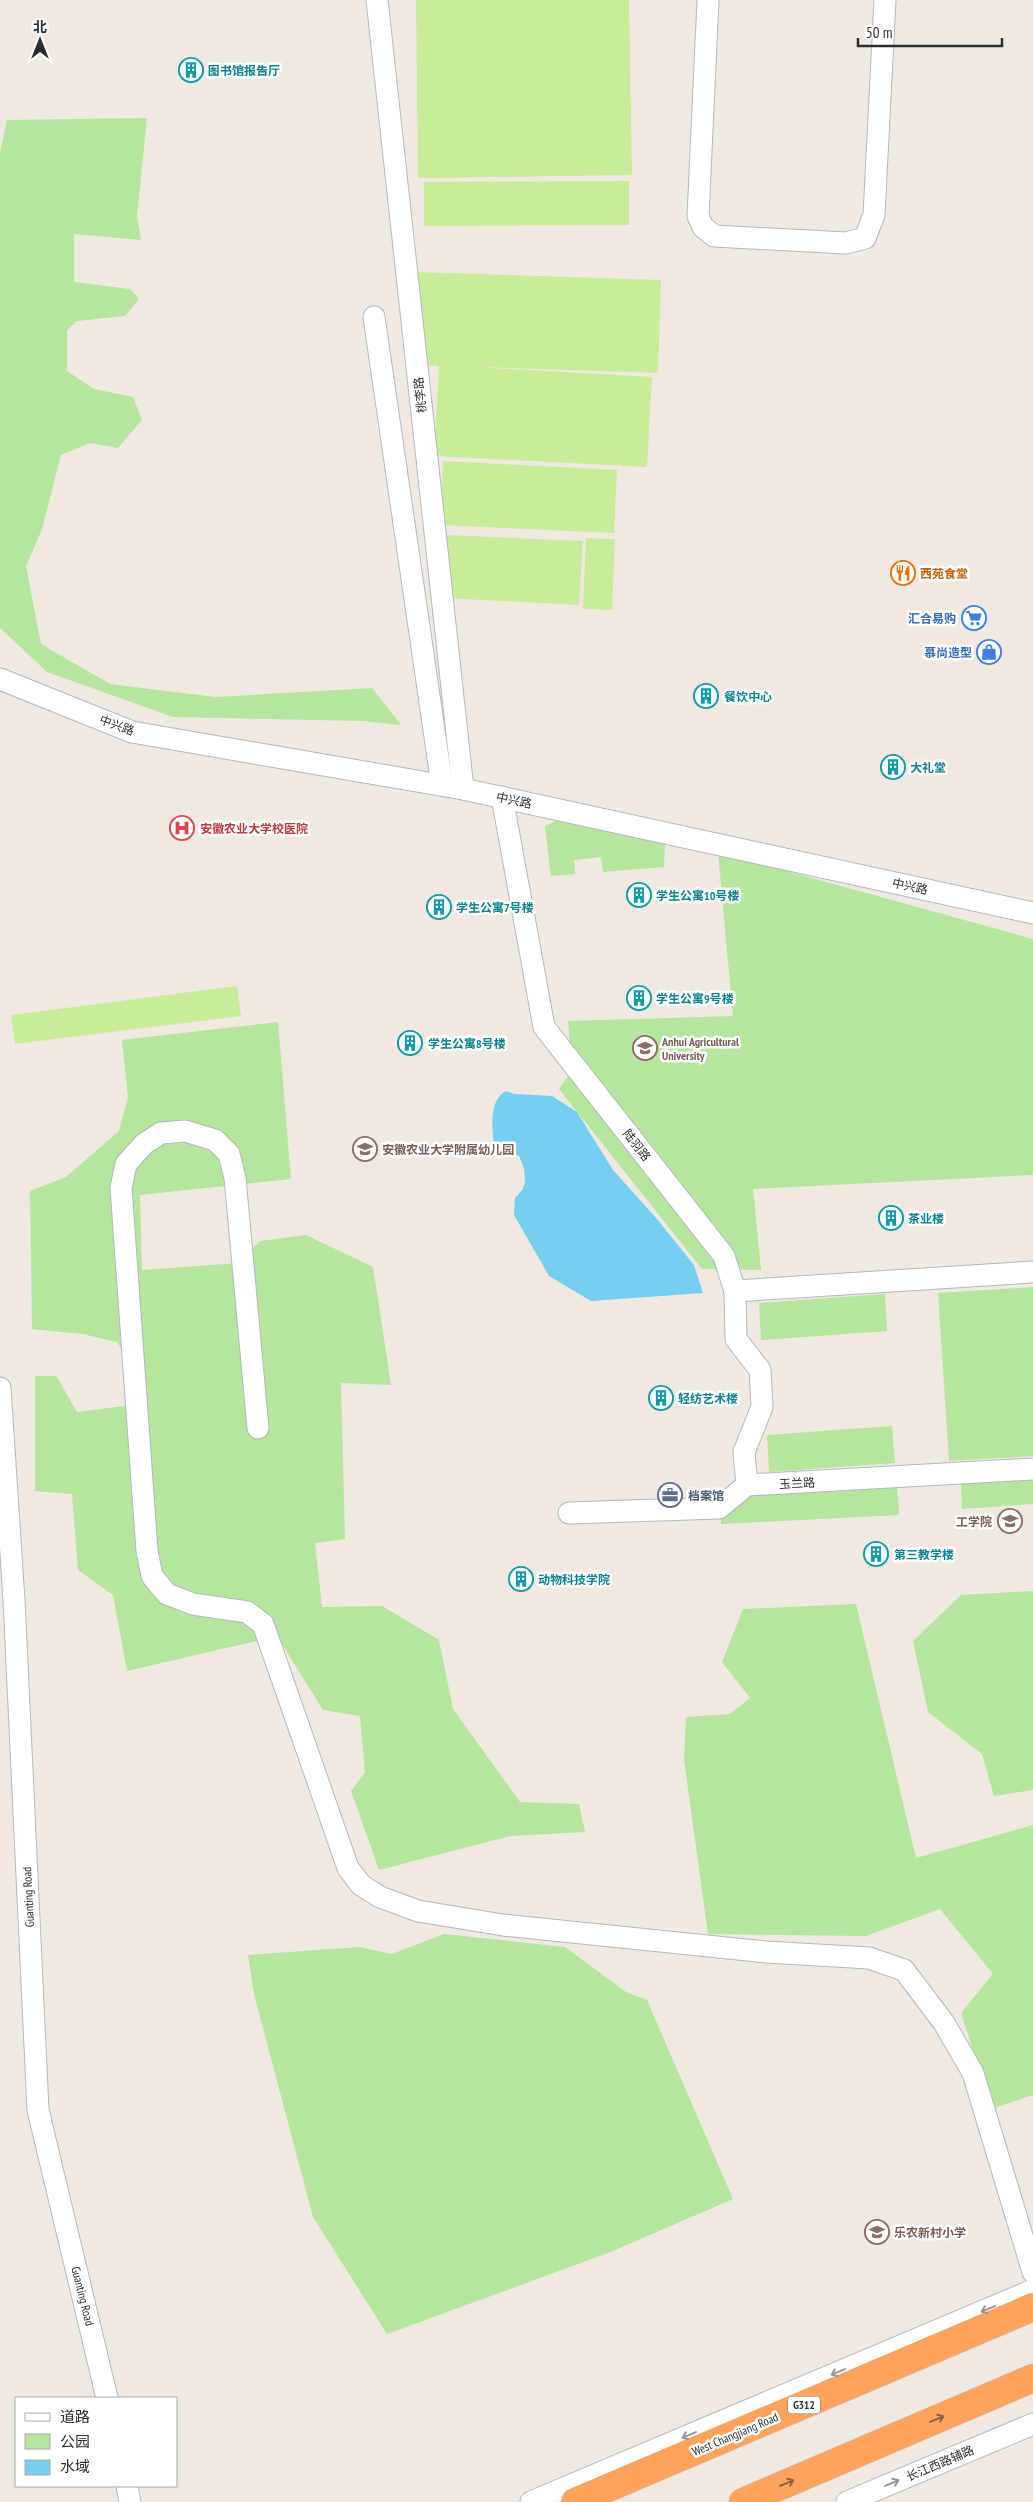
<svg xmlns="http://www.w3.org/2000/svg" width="1033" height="2502" font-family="'PT Sans Narrow','Noto Sans SC',sans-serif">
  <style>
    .green { fill: #b6e59e }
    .pitch { fill: #c9ec9a }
    .water { fill: #75cff0 }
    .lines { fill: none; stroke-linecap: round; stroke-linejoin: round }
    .minor-casing { stroke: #b4b7c1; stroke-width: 23 }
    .highway-casing { stroke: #c9c9c9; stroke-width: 29 }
    .minor { stroke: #fff; stroke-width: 21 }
    .highway { stroke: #ffa35c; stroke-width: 28 }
    .oneway { stroke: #969696 }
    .oneway2 { stroke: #8c6343 }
    .labels { text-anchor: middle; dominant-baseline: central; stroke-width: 5; stroke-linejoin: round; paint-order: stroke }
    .shield { fill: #fff; stroke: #6d6d6d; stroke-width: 1 }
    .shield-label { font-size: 11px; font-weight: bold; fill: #2e2e2e }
    .culture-label { font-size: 12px; font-weight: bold; fill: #0d838f; stroke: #fff; text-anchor: start }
    .street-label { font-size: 12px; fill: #2e2e2e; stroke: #fff }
    .food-label { font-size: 12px; font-weight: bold; fill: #c56008; stroke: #fff; text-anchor: start }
    .shop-label { font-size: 12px; font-weight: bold; fill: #366cbe; stroke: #fff; text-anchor: end }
    .health-label { font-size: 12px; font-weight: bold; fill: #be3a42; stroke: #fff; text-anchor: start }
    .education-label { font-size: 12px; font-weight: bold; fill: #785e54; stroke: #fff; text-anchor: start }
    .service-label { font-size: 12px; font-weight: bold; fill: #4e5e75; stroke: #fff; text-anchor: start }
  </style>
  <rect width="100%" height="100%" fill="#efe9e1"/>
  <g class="green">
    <path d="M147,118L137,216L141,240L74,234V282L130,289L139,299L125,316L77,321L67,330V371L94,389L133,397L142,420L118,448L90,443L61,455L42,529L26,566L41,644L110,684L215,697L372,688L401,725L363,721L173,717L47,672L0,628V153L7,120Z"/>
    <path d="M560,819L665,839L664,867L603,872L601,857L574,860L575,874L551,876L545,826Z"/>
    <path d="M718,852L1033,939V1175L753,1189L761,1270L702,1269L559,1089L581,1057L570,1045L568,1021L733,1016Z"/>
    <path d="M278,1022L291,1179L140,1195L142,1270L239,1263L260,1241L306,1235L373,1267L391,1385L341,1383L345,1539L315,1543L322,1607L382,1606L439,1640L453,1709L520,1802L579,1804L585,1832L510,1836L379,1870L351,1791L365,1772L360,1716L323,1710L277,1636L127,1671L113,1595L78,1570L72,1494L35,1491V1376H56L77,1412L148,1403L144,1381L117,1342L83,1334L32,1329L30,1191L66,1177L119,1131L128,1097L122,1040Z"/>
    <path d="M1033,1287V1456L949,1461L938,1293Z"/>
    <path d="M885,1294L887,1331L761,1340L759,1303Z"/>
    <path d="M892,1426L895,1463L769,1472L767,1435Z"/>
    <path d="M1033,1475V1504L962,1509L961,1479Z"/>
    <path d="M897,1485L899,1515L721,1524V1513L748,1494Z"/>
    <path d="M1033,1591V1790L994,1796L982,1754L928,1712L913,1641L961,1595Z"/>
    <path d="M856,1604L916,1858L1033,1825V2095L992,2109L961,2013L993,1974L940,1909L866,1936L708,1934L684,1760L686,1717L730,1714L750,1698L722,1662L743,1609Z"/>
    <path d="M444,1934L565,1947L626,1992L647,2000L733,2199L608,2253L387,2334L313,2217L254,1994L248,1955L360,1947L392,1954Z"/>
  </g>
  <g class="pitch">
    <path d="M416,0H629L632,175L418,178Z"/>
    <path d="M629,181V225L424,226V182Z"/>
    <path d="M415,272L661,280L658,373L476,367L652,377L647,467L434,456L439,366L412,364Z"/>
    <path d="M443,461L617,470L614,533L440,525Z"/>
    <path d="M447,535L583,541L579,605L445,598Z"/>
    <path d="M586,538L615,539L612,610L583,609Z"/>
    <path d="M237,986L241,1016L15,1044L11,1015Z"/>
  </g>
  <path class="water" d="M506,1091L514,1094L552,1096L577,1112L613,1170L657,1219L694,1265L703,1293L591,1301L549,1276L514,1215L515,1198L523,1189L525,1182L524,1168L519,1156L507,1150L494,1151C493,1132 487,1101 506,1091Z"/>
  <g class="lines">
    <defs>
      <g id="minor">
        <path d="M377,0L463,789"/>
        <path d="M708,0L698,216L703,227L714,236L846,243L865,238L874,215L885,0"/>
        <path d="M374,317L442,785"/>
        <path d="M0,679L132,732L463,789L1033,913"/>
        <path d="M502,797L544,1027L724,1256L735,1291L736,1339L760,1370L762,1407L744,1452L747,1485"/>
        <path d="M735,1291L1033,1272"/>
        <path d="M0,1388L14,1600L38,2110L107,2398"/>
        <path d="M258,1428L235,1178L229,1154L215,1140L185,1131L161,1133L144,1144L126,1164L121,1188L147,1551L152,1576L167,1594L193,1604L247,1612L263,1624L348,1868L361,1885L380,1897L418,1911L503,1925L766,1952L869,1958L904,1970L944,2023L973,2073L1033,2272"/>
        <path d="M569,1513L719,1508L747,1485L1033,1469"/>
        <path d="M127,2486L130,2502"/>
        <path d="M531,2502L1033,2290"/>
        <path d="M847,2502L1033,2424"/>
      </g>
      <g id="highway">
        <path d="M575,2502L1033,2307"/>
        <path d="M743,2502L1033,2378"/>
      </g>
    </defs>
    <use href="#minor" class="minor-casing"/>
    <use href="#highway" class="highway-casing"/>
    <use href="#minor" class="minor"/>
    <use href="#highway" class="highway"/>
  </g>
  <defs><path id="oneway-shaft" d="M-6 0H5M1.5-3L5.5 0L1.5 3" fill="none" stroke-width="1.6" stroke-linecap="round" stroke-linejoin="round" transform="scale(1.25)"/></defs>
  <g class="oneway">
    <use href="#oneway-shaft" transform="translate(988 2309) rotate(157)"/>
    <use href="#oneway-shaft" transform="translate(838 2372) rotate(157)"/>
    <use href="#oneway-shaft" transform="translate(689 2435) rotate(157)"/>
    <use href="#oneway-shaft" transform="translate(892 2483) rotate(-23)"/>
  </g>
  <g class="oneway2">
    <use href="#oneway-shaft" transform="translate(937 2419) rotate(-23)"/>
    <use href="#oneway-shaft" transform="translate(787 2483) rotate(-23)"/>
  </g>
  <defs>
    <symbol id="building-ring" viewBox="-11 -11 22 22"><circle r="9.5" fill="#fff" stroke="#0f9aa8" stroke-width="1.5"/><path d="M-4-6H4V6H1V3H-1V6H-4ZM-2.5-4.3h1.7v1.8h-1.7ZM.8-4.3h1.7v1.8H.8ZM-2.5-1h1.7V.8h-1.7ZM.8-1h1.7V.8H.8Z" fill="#0f9aa8"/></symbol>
    <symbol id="restaurant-ring" viewBox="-11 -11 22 22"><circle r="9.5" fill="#fff" stroke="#e8710a" stroke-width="1.5"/><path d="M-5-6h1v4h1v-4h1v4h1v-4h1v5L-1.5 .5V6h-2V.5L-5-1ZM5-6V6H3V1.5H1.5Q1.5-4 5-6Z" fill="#e8710a"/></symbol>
    <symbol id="supermarket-ring" viewBox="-11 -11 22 22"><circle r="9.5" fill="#fff" stroke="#3f7fe0" stroke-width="1.5"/><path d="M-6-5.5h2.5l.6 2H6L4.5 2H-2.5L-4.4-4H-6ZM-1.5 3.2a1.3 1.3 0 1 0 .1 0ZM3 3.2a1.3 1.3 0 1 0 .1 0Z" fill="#3f7fe0"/></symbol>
    <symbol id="shop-ring" viewBox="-11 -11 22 22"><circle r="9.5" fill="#fff" stroke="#3f7fe0" stroke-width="1.5"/><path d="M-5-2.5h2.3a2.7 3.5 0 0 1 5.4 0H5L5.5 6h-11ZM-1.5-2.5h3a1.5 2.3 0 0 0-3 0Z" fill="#3f7fe0"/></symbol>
    <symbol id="hospital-ring" viewBox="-11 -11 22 22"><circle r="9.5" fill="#fff" stroke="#e0444e" stroke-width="1.5"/><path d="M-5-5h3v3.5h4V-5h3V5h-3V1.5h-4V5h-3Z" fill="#e0444e"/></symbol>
    <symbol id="university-ring" viewBox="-11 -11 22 22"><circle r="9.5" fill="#fff" stroke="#8d6e63" stroke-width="1.5"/><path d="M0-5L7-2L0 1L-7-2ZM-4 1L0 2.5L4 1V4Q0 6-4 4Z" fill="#8d6e63"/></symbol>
    <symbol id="school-ring" viewBox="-11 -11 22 22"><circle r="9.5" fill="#fff" stroke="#8d6e63" stroke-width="1.5"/><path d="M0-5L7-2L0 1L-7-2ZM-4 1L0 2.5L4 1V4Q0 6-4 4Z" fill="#8d6e63"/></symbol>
    <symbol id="office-ring" viewBox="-11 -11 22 22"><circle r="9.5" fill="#fff" stroke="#5c6f8a" stroke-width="1.5"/><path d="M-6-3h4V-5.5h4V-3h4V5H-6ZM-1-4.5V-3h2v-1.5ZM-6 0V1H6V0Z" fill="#5c6f8a"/></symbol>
  </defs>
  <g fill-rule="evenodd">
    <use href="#building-ring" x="177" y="56" width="28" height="28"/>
    <use href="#restaurant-ring" x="889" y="559" width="28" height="28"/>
    <use href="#supermarket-ring" x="960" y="604" width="28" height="28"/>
    <use href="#shop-ring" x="975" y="638" width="28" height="28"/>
    <use href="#building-ring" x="692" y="682" width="28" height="28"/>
    <use href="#building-ring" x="879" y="753" width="28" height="28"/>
    <use href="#hospital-ring" x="168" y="814" width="28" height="28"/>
    <use href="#building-ring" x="625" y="881" width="28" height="28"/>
    <use href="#building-ring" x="425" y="893" width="28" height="28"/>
    <use href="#building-ring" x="625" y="984" width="28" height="28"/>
    <use href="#building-ring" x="396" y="1029" width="28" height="28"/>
    <use href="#university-ring" x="631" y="1034" width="28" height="28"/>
    <use href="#school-ring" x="351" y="1135" width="28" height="28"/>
    <use href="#building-ring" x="877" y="1204" width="28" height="28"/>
    <use href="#building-ring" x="647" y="1384" width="28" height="28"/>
    <use href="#office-ring" x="656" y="1481" width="28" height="28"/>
    <use href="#university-ring" x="996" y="1507" width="28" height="28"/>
    <use href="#building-ring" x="862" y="1540" width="28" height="28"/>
    <use href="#building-ring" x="507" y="1565" width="28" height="28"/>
    <use href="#school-ring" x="863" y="2218" width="28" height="28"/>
  </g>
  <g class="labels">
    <rect class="shield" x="788" y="2396.5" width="32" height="17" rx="4"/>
    <g class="shield-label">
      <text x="804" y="2405">G312</text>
    </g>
    <g class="culture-label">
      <text x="208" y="70">图书馆报告厅</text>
      <text x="724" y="696">餐饮中心</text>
      <text x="910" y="767">大礼堂</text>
      <text x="656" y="895">学生公寓10号楼</text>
      <text x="456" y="907">学生公寓7号楼</text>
      <text x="656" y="998">学生公寓9号楼</text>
      <text x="428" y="1043">学生公寓8号楼</text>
      <text x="908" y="1218">茶业楼</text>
      <text x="678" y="1398">轻纺艺术楼</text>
      <text x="894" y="1554">第三教学楼</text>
      <text x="538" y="1579">动物科技学院</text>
    </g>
    <g class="street-label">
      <text transform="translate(420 395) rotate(-96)">桃李路</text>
      <text transform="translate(117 725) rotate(20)">中兴路</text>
      <text transform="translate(514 800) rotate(12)">中兴路</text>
      <text transform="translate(910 886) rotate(12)">中兴路</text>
      <text transform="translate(637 1145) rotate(52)">陆羽路</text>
      <text transform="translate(797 1483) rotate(-3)">玉兰路</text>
      <text transform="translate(28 1897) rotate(-93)">Guanting Road</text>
      <text transform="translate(83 2296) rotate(76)">Guanting Road</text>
      <text transform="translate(735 2434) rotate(-23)">West Changjiang Road</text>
      <text transform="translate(940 2463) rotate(-23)">长江西路辅路</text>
    </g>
    <g class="food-label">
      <text x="920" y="573">西苑食堂</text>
    </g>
    <g class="shop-label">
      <text x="956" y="618">汇合易购</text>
      <text x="972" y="652">慕尚造型</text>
    </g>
    <g class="health-label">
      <text x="200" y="828">安徽农业大学校医院</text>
    </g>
    <g class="education-label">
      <text x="662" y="1041">Anhui Agricultural<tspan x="662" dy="14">University</tspan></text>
      <text x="382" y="1149">安徽农业大学附属幼儿园</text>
      <text x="992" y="1521" text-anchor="end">工学院</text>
      <text x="894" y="2232">乐农新村小学</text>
    </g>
    <g class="service-label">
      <text x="688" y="1495">档案馆</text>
    </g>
  </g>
  <rect x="15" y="2397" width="162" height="90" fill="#ffffff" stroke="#ababab"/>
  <rect x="25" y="2413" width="25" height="8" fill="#ffffff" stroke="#ababab"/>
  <text x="60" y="2422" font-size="15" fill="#2e2e2e">道路</text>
  <rect x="25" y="2434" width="25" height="15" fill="#b6e59e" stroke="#ababab"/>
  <text x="60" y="2447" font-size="15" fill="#2e2e2e">公园</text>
  <rect x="25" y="2460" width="25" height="15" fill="#75cff0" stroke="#ababab"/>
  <text x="60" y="2472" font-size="15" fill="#2e2e2e">水域</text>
  <g transform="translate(40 40)" stroke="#ffffff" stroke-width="4" paint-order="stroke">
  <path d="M0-4L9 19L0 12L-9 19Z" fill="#2e2e2e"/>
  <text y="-8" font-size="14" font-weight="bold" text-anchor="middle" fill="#2e2e2e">北</text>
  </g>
  <path d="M858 38v8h144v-8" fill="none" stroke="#2e2e2e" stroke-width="2.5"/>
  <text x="866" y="38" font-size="15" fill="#2e2e2e" stroke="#ffffff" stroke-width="4" paint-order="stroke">50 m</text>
</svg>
